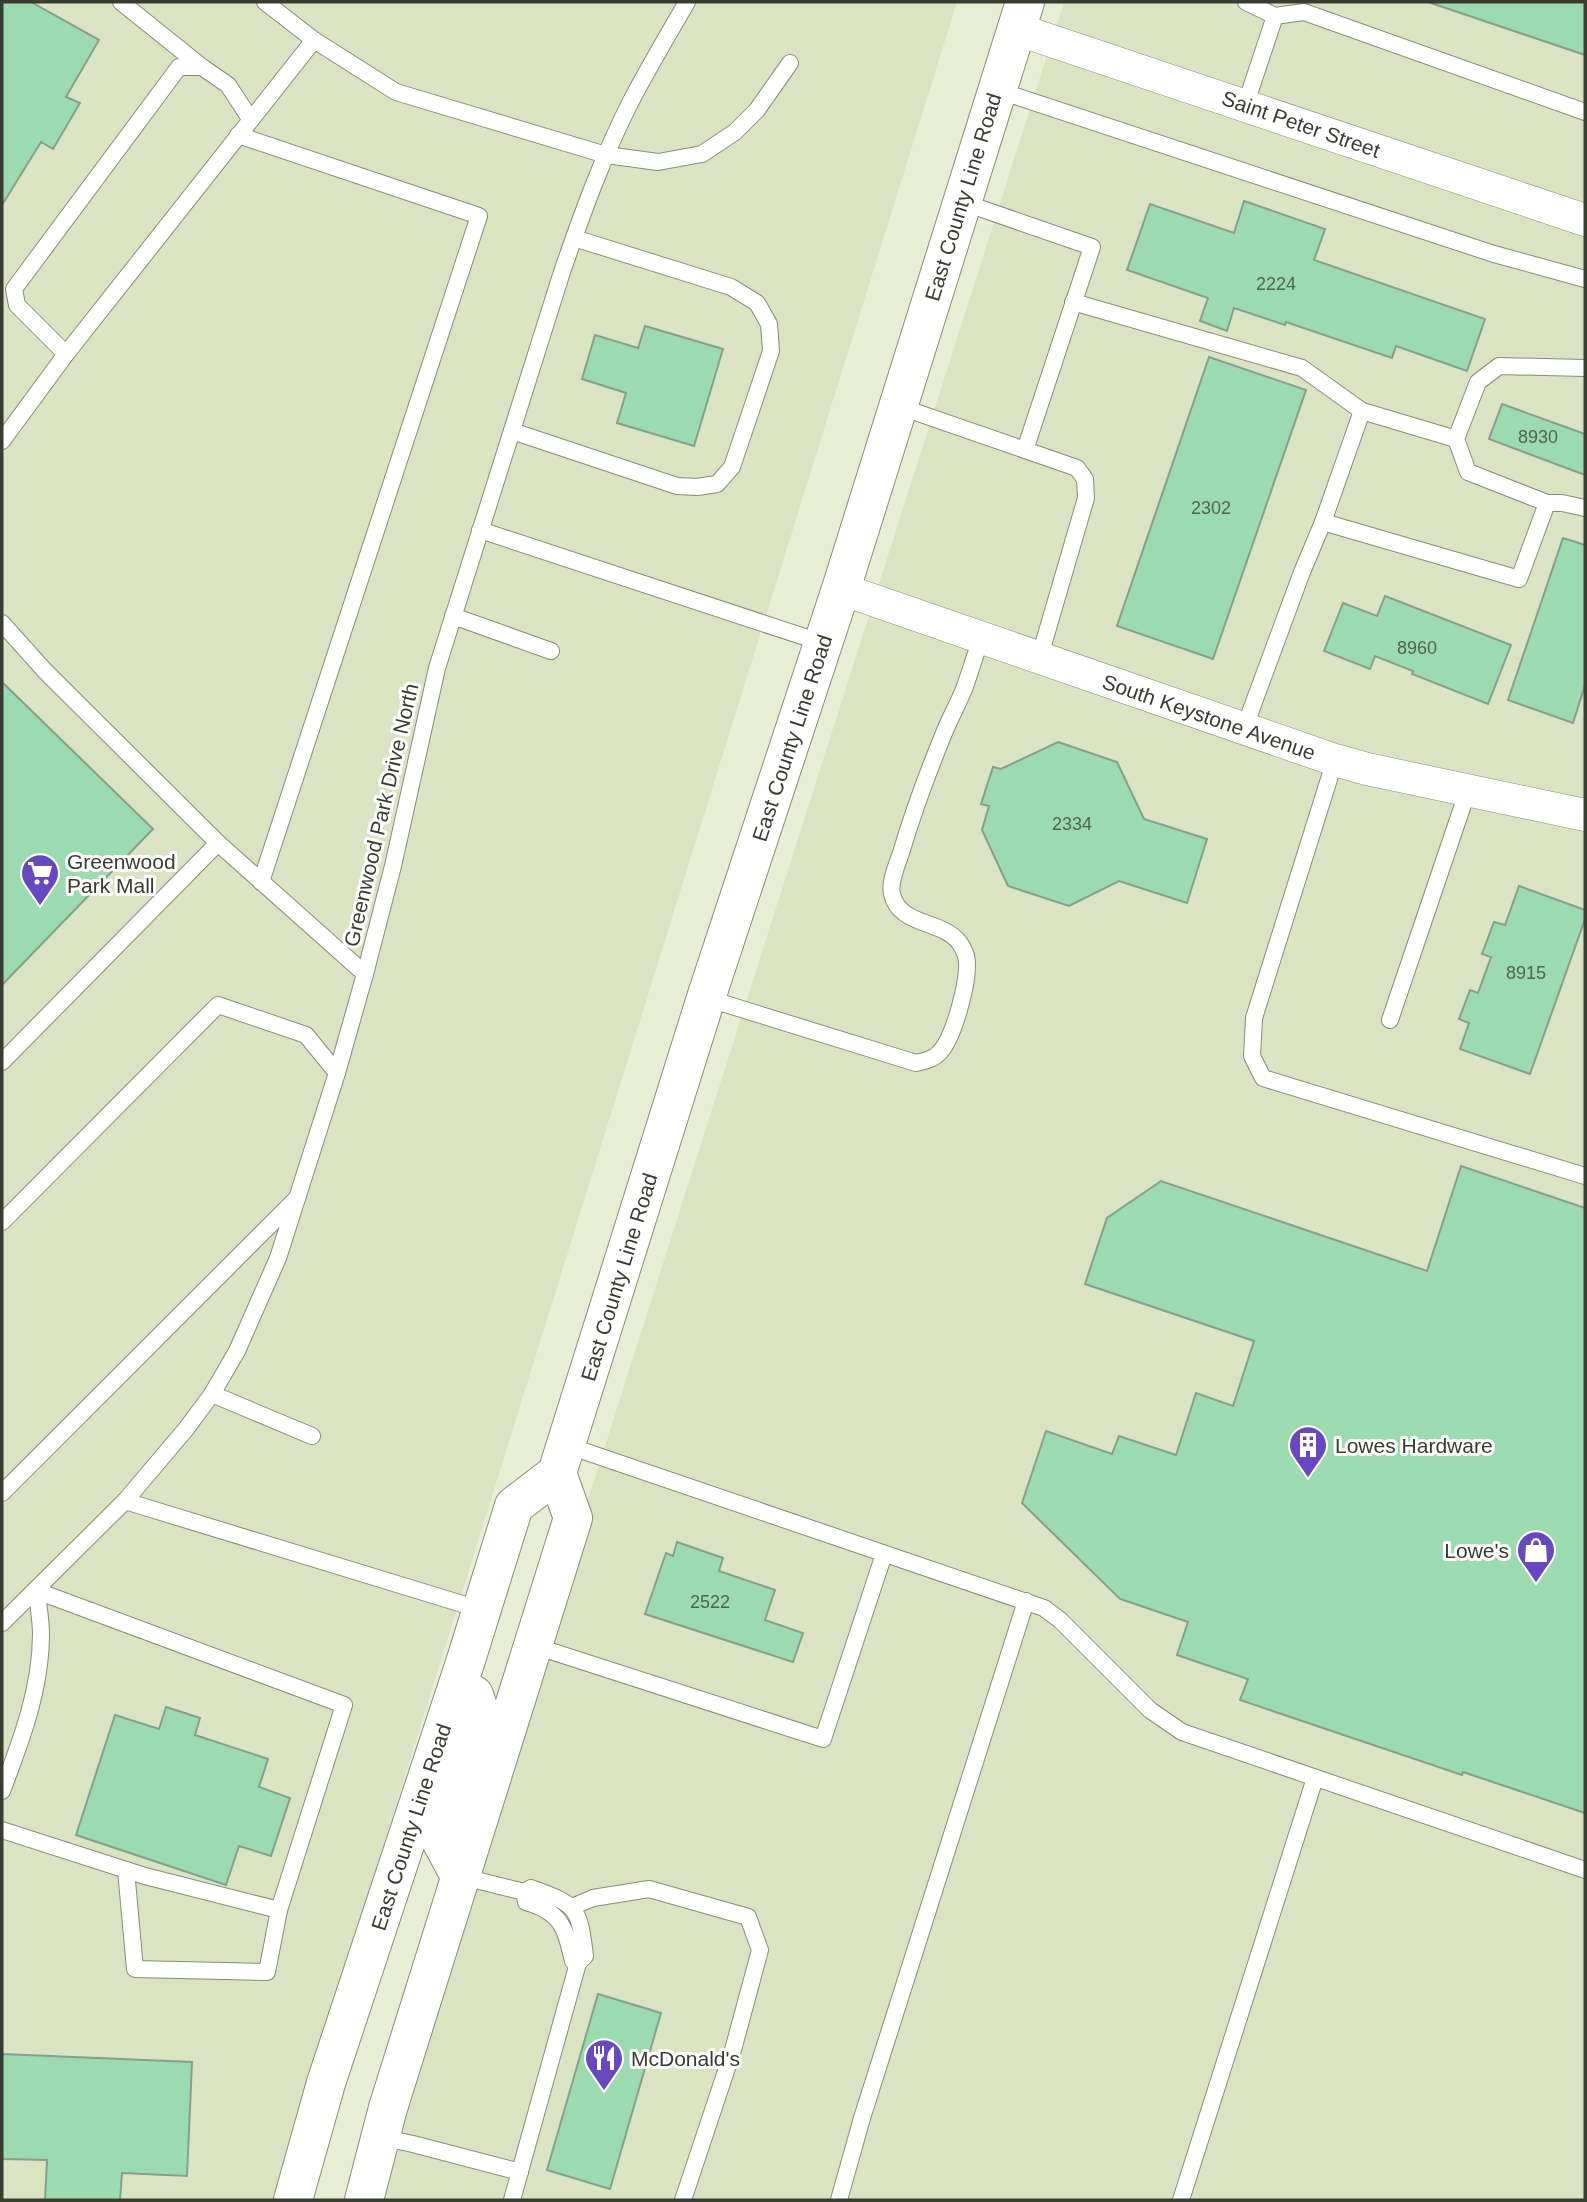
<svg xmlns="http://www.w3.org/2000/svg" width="1587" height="2202" font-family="Arial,sans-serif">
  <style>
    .built { fill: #dae4c2 }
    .building { fill: #9cdbb0; stroke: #879f8e; stroke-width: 2 }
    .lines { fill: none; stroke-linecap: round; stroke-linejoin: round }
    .lane-casing { stroke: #878e75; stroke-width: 18 }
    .street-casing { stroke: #878e75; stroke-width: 33 }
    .primary-casing { stroke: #878e75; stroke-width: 40 }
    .lane { stroke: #fff; stroke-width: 16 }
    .street { stroke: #fff; stroke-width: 32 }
    .primary { stroke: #fff; stroke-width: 38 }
    .labels { text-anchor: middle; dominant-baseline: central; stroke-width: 6; stroke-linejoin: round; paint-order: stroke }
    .number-label { font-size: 18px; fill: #526451 }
    .street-label { font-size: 21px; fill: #393c31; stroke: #fff }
    .poi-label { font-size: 21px; fill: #393c31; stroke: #fff; text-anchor: start }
  </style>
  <rect width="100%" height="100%" fill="#e7eed3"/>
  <g class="built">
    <path d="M2,2H957L273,2200H2Z"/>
    <path d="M1064,2H1585V2200H384L430,2005L536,1663Z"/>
  </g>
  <g class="building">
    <path d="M2,2H31L99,40L66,97L80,103L53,149L41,142L2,205Z"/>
    <path d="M1428,2H1585V55Z"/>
    <path d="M1244,201L1325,229L1314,260L1485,319L1467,371L1396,346L1392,358L1286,322L1285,325L1234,308L1227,331L1200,321L1208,298L1127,270L1150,204L1234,233Z"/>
    <path d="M645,326L723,349L694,446L617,423L626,393L582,379L595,335L638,348Z"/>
    <path d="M1209,357L1306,390L1213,659L1117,626Z"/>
    <path d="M1502,404L1585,434V475L1489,439Z"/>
    <path d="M1563,538L1585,545V685L1573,723L1508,700Z"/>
    <path d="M1385,596L1511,645L1488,704L1412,674L1413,671L1375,656L1370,669L1324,651L1343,603L1377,616Z"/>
    <path d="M2,682L153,829L2,985Z"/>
    <path d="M1058,742L1117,762L1144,819L1207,839L1187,903L1119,881L1069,906L1008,886L982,830L989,806L981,804L993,767L1001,769Z"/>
    <path d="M1519,886L1585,910V919L1530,1074L1460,1049L1469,1023L1459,1019L1470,990L1478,993L1491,957L1482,954L1494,922L1505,925Z"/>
    <path d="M1461,1166L1585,1208V1813L1463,1772L1462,1775L1240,1700L1248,1679L1177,1655L1188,1622L1120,1599L1022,1503L1046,1431L1112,1454L1119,1436L1176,1455L1196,1393L1233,1406L1254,1341L1085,1284L1107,1218L1161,1181L1427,1271Z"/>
    <path d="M677,1542L723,1558L719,1571L775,1590L765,1620L803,1633L793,1662L645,1614L666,1553L673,1556Z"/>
    <path d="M166,1707L200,1718L195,1735L268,1759L259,1787L290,1798L271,1856L239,1846L226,1885L76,1835L115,1715L159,1729Z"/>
    <path d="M598,1994L661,2013L610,2189L547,2170Z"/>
    <path d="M2,2054L192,2062L187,2176L122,2173L120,2200H45L47,2160L2,2159Z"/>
  </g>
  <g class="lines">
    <defs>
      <g id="lane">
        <path d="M121,2L202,67"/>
        <path d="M265,2L314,40L396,92L606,155L658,162L702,154L735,132L757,110L790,63"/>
        <path d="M1246,2L1275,16"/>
        <path d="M997,90L1494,254L1585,279"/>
        <path d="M1245,106L1275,16L1304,12L1585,112"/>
        <path d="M238,135L479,216L261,882"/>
        <path d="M962,202L1092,247L1025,450"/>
        <path d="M1073,302L1302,368L1362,411L1456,439"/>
        <path d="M66,354L17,305L14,289L179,67H202L228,85L251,120"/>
        <path d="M898,406L1077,468L1085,479L1086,498L1039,659"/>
        <path d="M512,431L677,486L697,487L717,484L732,467L771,351L769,324L757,303L731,287L574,238"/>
        <path d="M2,441L66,354L314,40"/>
        <path d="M1547,503L1468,472L1456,439L1478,382L1499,366L1585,368"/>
        <path d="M1323,522L1362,411"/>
        <path d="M480,530L823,643"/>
        <path d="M453,616L551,651"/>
        <path d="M2,623L45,671L218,843L365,974"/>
        <path d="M1244,729L1302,572L1323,522L1519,579L1547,503H1562L1585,508"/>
        <path d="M1335,760L1254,1018L1252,1056L1263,1078L1585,1176"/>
        <path d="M706,998L916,1063C925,1061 934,1059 940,1052C954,1037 971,976 966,956C965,952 961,945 959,942C942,920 899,926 892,894C889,882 897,865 901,853C913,812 928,772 944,733C950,718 958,704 964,689C970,673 975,655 981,639"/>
        <path d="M1390,1020L1468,790"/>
        <path d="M2,1062L218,843"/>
        <path d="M2,1222L218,1005L306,1035L337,1073"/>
        <path d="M212,1394L312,1436"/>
        <path d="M566,1445L1044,1608L1060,1620L1150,1710L1182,1732L1585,1870"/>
        <path d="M2,1493L297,1198"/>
        <path d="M125,1501L482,1610"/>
        <path d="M2,1623L125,1501L186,1429L212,1394L237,1351L278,1258L337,1073L365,974L393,866L437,668L562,272C582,214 603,156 631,101C649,67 668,35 687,2"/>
        <path d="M532,1645L823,1739L884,1554"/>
        <path d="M2,1791C21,1741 41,1689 41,1634C41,1620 38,1605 37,1591"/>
        <path d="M2,1830L145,1876L279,1910L344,1705L37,1591"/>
        <path d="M126,1870L135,1969L267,1972L279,1910"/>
        <path d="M460,1876L524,1892L531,1888C577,1905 579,1906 585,1956L578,1963L573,1961C565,1928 562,1912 526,1902L524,1892"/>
        <path d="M572,1907L593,1898L649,1889L748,1917L760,1950L733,2050L683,2200"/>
        <path d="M380,2137L413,2144L520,2172"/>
        <path d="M512,2200L578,1963"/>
        <path d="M839,2200L862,2118L1026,1601"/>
        <path d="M1181,2200L1315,1778"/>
      </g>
      <g id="street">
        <path d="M1016,29L1585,220"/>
        <path d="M841,589L1335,760L1367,769L1585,815"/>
      </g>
      <g id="primary">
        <path d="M460,1876L439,1837L478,1707L474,1695"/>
        <path d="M293,2200L326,2083L465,1663L514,1506L557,1473L706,998L841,589L1025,2"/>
        <path d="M364,2200L388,2108L573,1518L557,1473"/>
      </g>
    </defs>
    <use href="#lane" class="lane-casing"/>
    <use href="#street" class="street-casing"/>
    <use href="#primary" class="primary-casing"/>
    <use href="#lane" class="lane"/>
    <use href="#street" class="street"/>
    <use href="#primary" class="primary"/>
  </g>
  <defs>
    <symbol id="supermarket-pin" viewBox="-11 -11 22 30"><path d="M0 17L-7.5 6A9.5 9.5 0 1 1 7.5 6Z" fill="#6848c0" stroke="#fff"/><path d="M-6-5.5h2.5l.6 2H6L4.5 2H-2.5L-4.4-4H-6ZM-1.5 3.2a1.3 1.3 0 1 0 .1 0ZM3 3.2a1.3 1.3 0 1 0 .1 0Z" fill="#fff"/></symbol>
    <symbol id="building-pin" viewBox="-11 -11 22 30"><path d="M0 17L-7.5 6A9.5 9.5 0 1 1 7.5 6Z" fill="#6848c0" stroke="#fff"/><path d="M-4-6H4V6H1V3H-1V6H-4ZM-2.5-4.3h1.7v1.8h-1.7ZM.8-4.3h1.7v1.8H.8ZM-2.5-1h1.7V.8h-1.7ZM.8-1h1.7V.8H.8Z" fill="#fff"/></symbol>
    <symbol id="shop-pin" viewBox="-11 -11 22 30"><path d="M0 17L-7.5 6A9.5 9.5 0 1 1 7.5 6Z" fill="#6848c0" stroke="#fff"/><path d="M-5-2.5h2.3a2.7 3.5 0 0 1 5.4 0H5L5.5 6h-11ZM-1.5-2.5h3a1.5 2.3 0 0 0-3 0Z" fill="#fff"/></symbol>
    <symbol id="restaurant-pin" viewBox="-11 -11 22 30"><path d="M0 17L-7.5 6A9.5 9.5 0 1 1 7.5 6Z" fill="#6848c0" stroke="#fff"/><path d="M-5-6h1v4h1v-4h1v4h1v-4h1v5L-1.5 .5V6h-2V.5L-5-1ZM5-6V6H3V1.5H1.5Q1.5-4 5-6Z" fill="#fff"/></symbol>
  </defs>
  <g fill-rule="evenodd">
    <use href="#supermarket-pin" x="18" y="851" width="44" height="60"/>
    <use href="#building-pin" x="1286" y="1423" width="44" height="60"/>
    <use href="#shop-pin" x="1514" y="1528" width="44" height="60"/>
    <use href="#restaurant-pin" x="582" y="2036" width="44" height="60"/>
  </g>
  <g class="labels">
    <g class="number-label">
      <text x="1276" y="284">2224</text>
      <text x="1538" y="437">8930</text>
      <text x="1211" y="508">2302</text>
      <text x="1417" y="648">8960</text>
      <text x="1072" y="824">2334</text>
      <text x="1526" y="973">8915</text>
      <text x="710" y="1602">2522</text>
    </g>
    <g class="street-label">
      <text transform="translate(1301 124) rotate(19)">Saint Peter Street</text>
      <text transform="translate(963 197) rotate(-73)">East County Line Road</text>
      <text transform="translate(1209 717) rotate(19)">South Keystone Avenue</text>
      <text transform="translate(792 738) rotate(-72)">East County Line Road</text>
      <text transform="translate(381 815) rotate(-77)">Greenwood Park Drive North</text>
      <text transform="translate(619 1277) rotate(-73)">East County Line Road</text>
      <text transform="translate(411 1827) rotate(-72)">East County Line Road</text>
    </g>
    <g class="poi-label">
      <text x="67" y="861">Greenwood<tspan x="67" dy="24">Park Mall</tspan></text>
      <text x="1335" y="1445">Lowes Hardware</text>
      <text x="1509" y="1550" text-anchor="end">Lowe's</text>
      <text x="631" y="2058">McDonald's</text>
    </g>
  </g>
  <rect width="1587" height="2202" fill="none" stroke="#393c31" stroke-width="7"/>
</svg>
